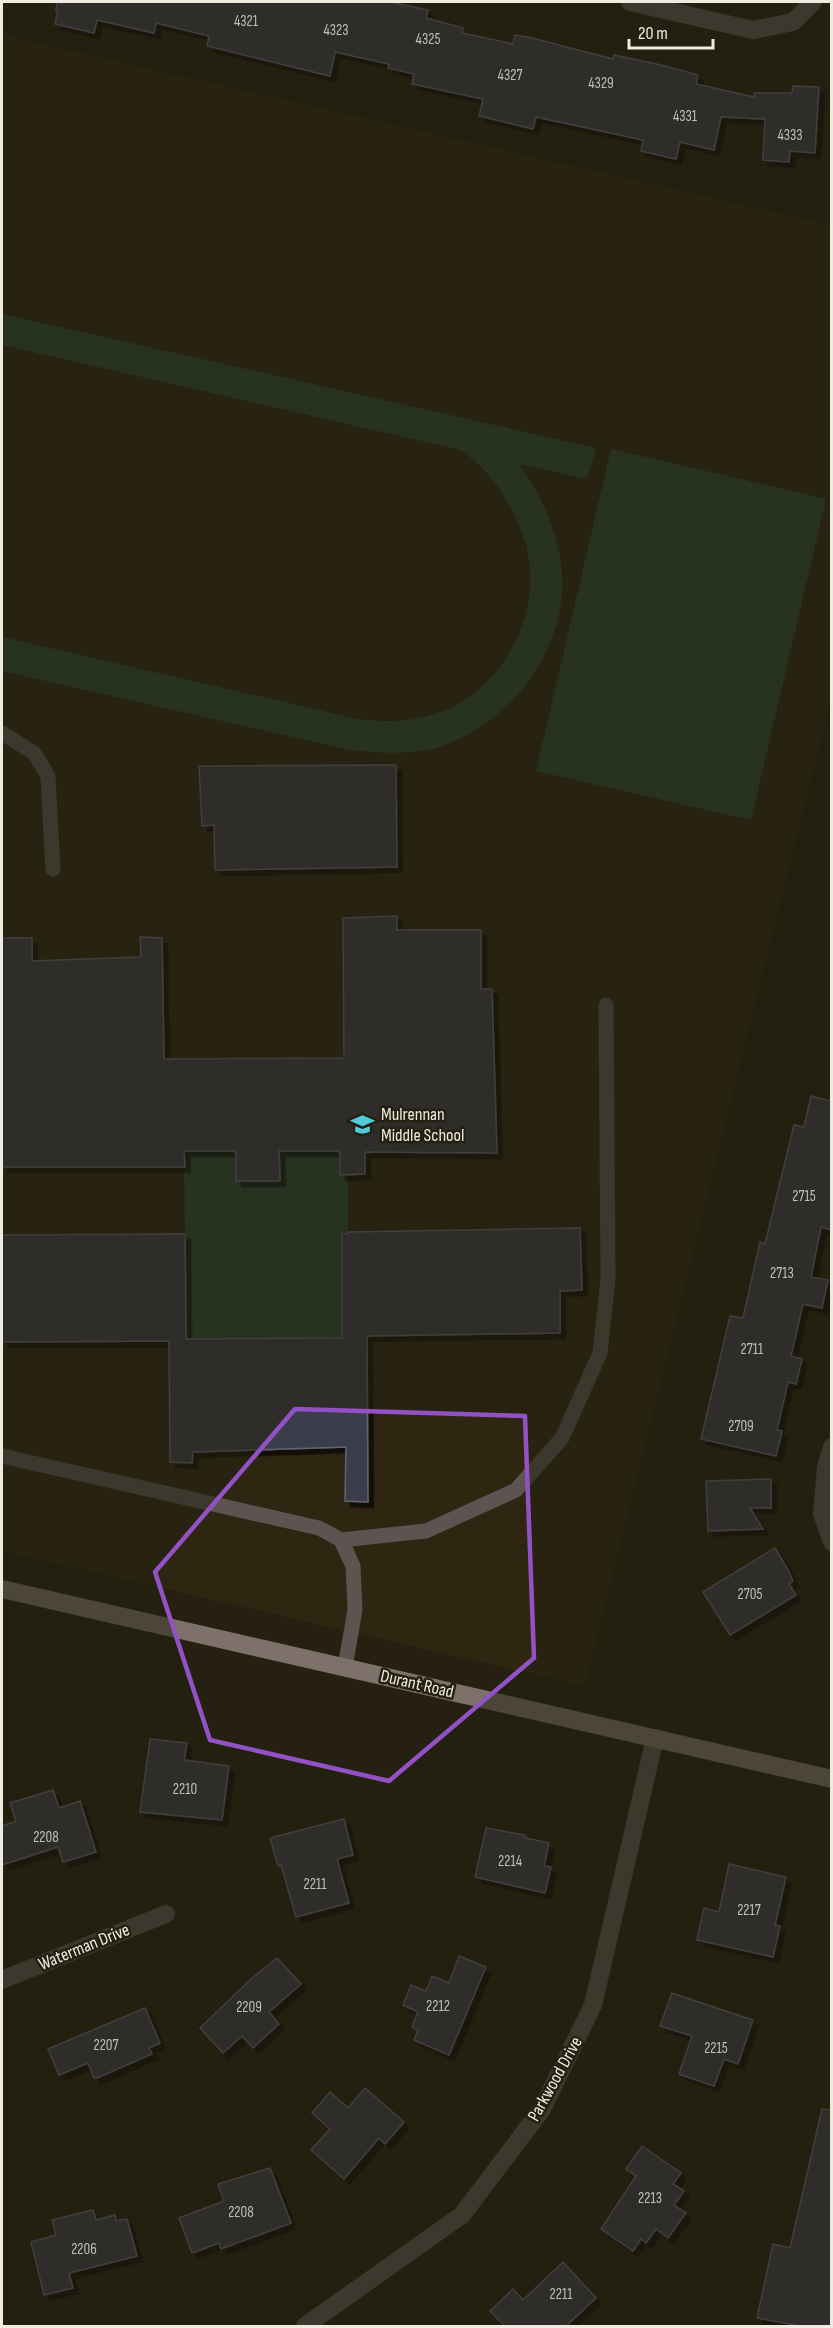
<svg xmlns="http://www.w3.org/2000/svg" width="833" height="2328" font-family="'Sofia Sans Condensed',sans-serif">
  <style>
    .built { fill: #2e2611 }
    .green { fill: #2b4836 }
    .building { fill: #3b3c4b; stroke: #636474; stroke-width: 1.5; filter: url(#shadow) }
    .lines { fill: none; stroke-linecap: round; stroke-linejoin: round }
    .lane { stroke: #5b5450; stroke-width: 15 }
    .street { stroke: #5b5450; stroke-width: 18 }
    .secondary { stroke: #7d716a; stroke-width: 18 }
    .marked { fill: none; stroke: #9252c6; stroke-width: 4.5; stroke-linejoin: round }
    .labels { text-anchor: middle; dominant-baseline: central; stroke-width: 5; stroke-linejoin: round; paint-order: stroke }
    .number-label { font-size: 15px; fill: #c1bfbc }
    .poi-label { font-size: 18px; fill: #eeebe1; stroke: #252011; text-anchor: start }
    .street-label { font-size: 18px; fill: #eeebe1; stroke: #252011 }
  </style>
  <defs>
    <filter id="shadow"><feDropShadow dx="5.5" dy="5.5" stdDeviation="0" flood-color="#0009"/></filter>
  </defs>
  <rect width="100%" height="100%" fill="#252011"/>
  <path class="built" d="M2,35L831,225V697L585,1686L2,1551Z"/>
  <g class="green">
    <path d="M2,314L596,448L587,479L519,464C564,527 580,599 537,668C526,687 513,702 495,716C478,729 458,742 436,748C407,755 378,753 350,750L2,671V637L358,719C389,723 419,722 448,709C503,685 538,619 529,560C527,543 520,528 513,512C501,488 484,466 461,450L2,345Z"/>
    <path d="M611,449L826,499L751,820L536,771Z"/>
    <path d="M184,1151H236V1181H280L279,1151H340V1174H348V1234H342V1338L186,1339Z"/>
  </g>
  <g class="building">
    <path d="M57,2H390L428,10L426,18L463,28L462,33L513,44L515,35L528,37L613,59L614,55L661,65L698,75L696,84L754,97V93H792L793,86L819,87L815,153L790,151L789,162L763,160L765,119L721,117L714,150L680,142L676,159L641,151L643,140L536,117L533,129L479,116L483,99L412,84L414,74L388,68L389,64L335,52L330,76L207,46L209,36L156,23L154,33L97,20L94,33L55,24L58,11H56Z"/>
    <path d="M396,765L397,867L215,870L214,825L202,826L199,766Z"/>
    <path d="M397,916V930H481V989H492L497,1153L365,1152V1174L340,1175V1151H279L280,1181H236V1151H184L185,1167H2V938H32V961L141,957L140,937L162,938L164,1059L344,1058L343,918Z"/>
    <path d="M811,1096L831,1101V1230L821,1227L811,1277L828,1280L822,1308L803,1304L791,1356L802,1359L796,1384L788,1382L777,1430L782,1431L776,1456L701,1439L730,1316L743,1318L760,1242L765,1244L794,1125L804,1127Z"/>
    <path d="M580,1228L582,1290L560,1291V1333L367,1336L368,1502L345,1501L346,1447L193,1452L192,1463L170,1462L169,1341L2,1342V1235L185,1234L186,1339L342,1338V1234H348V1232Z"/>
    <path d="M771,1479V1508H750L763,1529L708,1531L706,1481Z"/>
    <path d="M775,1548L788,1570L793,1581L789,1584L796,1595L730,1635L703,1592Z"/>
    <path d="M150,1739L187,1743L184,1760L229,1766L222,1820L140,1812Z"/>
    <path d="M53,1790L59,1808L80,1801L96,1852L63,1862L58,1847L2,1865V1826L16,1821L10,1803Z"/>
    <path d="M344,1819L353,1855L337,1859L349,1903L296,1917L281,1865L278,1866L270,1838Z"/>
    <path d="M486,1828L524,1835L526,1838L549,1843L544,1866L551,1867L545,1893L475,1877Z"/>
    <path d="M729,1864L786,1877L775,1925L780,1926L773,1957L697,1940L704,1908L719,1912Z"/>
    <path d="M459,1956L486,1967L449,2055L414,2040L418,2030L412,2027L418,2012L403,2005L411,1985L426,1991L432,1976L449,1983Z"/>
    <path d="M277,1958L301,1984L269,2012L279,2024L253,2048L242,2036L223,2053L200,2028L251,1979Z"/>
    <path d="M672,1993L753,2020L738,2064L724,2059L714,2086L679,2074L692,2036L660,2026Z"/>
    <path d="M145,2008L160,2043L149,2048L152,2054L97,2078H94L88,2063L59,2075L48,2049Z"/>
    <path d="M365,2088L404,2122L385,2144L379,2138L344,2179L311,2150L330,2129L312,2113L330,2092L348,2108Z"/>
    <path d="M822,2109L831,2110V2326H800L757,2318L773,2244L790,2248Z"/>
    <path d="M642,2146L681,2173L673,2184L684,2191L674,2205L686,2213L668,2238L656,2229L646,2243L641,2239L633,2251L601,2229L636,2176L626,2169Z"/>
    <path d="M270,2168L291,2223L221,2249L219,2243L192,2253L179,2218L224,2201L218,2184Z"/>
    <path d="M93,2210L96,2220L115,2215L116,2221L127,2219L137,2256L69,2273L73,2288L44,2295L31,2242L56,2235L52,2220Z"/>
    <path d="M563,2262L596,2298L566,2326H505L490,2311L513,2289L523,2300Z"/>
  </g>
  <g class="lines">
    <g class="lane">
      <path d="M2,733L34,753L48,776L53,869"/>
      <path d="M2,1456L319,1528L341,1540L353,1566L355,1610L345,1667"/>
      <path d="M341,1540L426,1531L516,1490L562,1438L600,1353L608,1279L606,1005"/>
    </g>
    <g class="street">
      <path d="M630,2L753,30L793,22L813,2"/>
      <path d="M832,1447L826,1467L822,1514L832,1542"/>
      <path d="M2,1980L166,1914"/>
      <path d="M305,2326L462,2215L542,2109L593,2005L655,1738"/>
    </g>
    <path class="secondary" d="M2,1589L832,1779"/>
  </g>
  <path d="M0 0H833V2328H0ZM295,1409L525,1416L534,1658L389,1781L210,1740L155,1572Z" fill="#252011" fill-opacity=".55" fill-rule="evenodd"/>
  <path class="marked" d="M295,1409L525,1416L534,1658L389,1781L210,1740L155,1572Z"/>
  <defs>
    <symbol id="school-bare" viewBox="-9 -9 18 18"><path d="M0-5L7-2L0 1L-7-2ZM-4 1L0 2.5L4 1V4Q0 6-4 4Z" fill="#52cbd8" stroke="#252011" stroke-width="2.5" paint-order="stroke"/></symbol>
  </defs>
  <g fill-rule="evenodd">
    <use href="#school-bare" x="346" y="1108" width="33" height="33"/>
  </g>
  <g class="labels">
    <g class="number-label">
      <text x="246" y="21">4321</text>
      <text x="336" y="30">4323</text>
      <text x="428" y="39">4325</text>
      <text x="510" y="75">4327</text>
      <text x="601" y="83">4329</text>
      <text x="685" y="116">4331</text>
      <text x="790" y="135">4333</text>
      <text x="804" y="1196">2715</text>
      <text x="782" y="1273">2713</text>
      <text x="752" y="1349">2711</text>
      <text x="741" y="1426">2709</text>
      <text x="750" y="1594">2705</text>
      <text x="185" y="1789">2210</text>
      <text x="46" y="1837">2208</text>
      <text x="510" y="1861">2214</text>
      <text x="315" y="1884">2211</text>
      <text x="749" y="1910">2217</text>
      <text x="438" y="2006">2212</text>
      <text x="249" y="2007">2209</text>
      <text x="106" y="2045">2207</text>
      <text x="716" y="2048">2215</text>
      <text x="650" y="2198">2213</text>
      <text x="241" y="2212">2208</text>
      <text x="84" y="2249">2206</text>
      <text x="561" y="2294">2211</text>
    </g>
    <g class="poi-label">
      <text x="381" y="1114">Mulrennan<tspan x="381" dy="21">Middle School</tspan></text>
    </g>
    <g class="street-label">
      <text transform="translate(417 1684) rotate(13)">Durant Road</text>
      <text transform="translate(84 1947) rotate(-22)">Waterman Drive</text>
      <text transform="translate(555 2079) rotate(-61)">Parkwood Drive</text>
    </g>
  </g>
  <rect width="833" height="2328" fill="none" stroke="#eeebe1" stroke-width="6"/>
  <path d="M629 39v9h84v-9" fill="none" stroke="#eeebe1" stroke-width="3"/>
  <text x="638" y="39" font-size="18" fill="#eeebe1" stroke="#252011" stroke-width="4.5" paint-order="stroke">20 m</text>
</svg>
